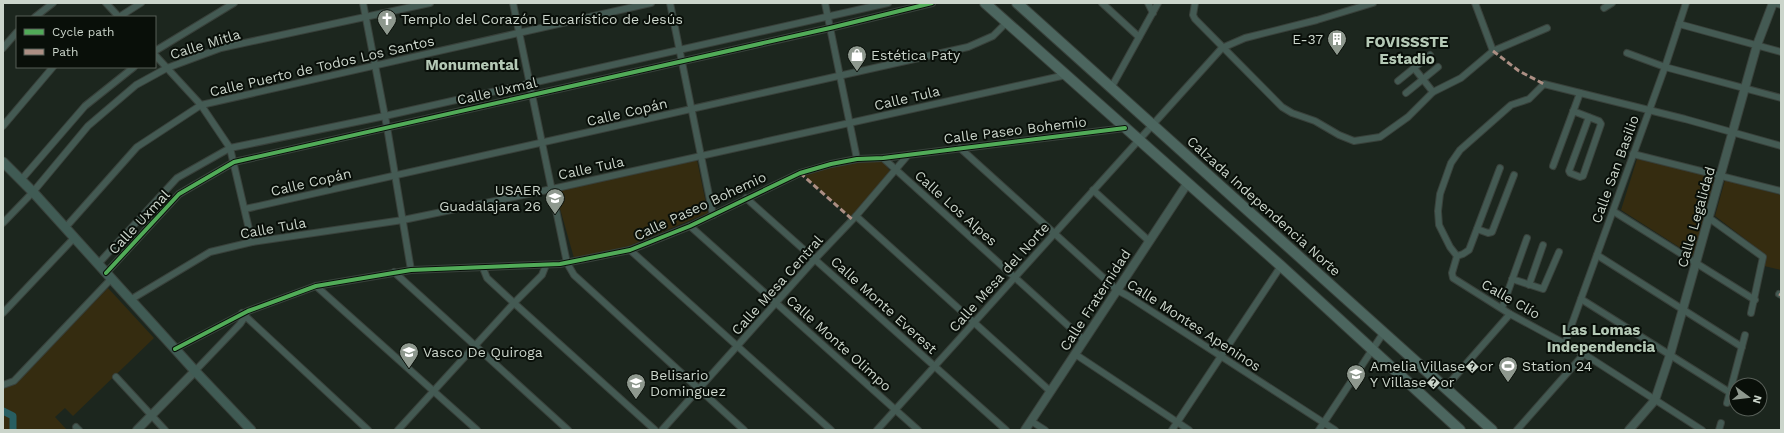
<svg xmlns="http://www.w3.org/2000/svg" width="1784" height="433" font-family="'Work Sans',sans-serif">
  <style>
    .green { fill: #352c10 }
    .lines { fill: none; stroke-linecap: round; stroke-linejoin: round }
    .canal { stroke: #285e61; stroke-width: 7 }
    .minor-casing { stroke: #39413b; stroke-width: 8 }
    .tertiary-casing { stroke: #39413b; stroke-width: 10 }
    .secondary-casing { stroke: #39413b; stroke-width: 11 }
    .primary-casing { stroke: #39413b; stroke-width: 12 }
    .minor { stroke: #445a53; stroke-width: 6 }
    .tertiary { stroke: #445a53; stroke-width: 8 }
    .secondary { stroke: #405b54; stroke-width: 9 }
    .primary { stroke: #4c665f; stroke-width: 10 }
    .quiet { stroke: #ac8f84; stroke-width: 3; stroke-dasharray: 6 3; stroke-linecap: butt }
    .cycleway-casing { stroke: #090f09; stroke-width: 6 }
    .cycleway { stroke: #51ab58; stroke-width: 4 }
    .labels { text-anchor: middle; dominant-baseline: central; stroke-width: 4; stroke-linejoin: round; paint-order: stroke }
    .poi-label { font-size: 14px; fill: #cbd5cb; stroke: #090f09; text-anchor: start }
    .street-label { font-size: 14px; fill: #cbd5cb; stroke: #090f09 }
    .neighbourhood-label { font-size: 15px; font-weight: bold; fill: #b5c9b6; stroke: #090f09 }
  </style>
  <rect width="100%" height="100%" fill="#1c261e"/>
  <g class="green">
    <path d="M1637,159L1717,178L1693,256L1621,210Z"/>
    <path d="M697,160L708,213L629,246L574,258L555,191Z"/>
    <path d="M858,161H883L890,171L886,180L852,218L803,174Z"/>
    <path d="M1725,180L1781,195V270L1764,266L1766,255L1715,216Z"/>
    <path d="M108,288L154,338L73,416L65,408L55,417L67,430H3V389L16,383Z"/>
  </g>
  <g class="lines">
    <path class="canal" d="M3,411L13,416V430"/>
    <defs>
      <g id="minor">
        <path d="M106,3L119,17"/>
        <path d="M363,3L387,127L411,270"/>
        <path d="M513,3L567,263L574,275L744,430"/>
        <path d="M670,3L713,215"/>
        <path d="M825,3L857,159"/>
        <path d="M1102,3L1139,37"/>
        <path d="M1148,3L1153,13"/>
        <path d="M1195,3L1193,15L1195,19L1282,107L1292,113L1315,121L1339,135L1354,141L1380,137L1408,117L1433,92L1461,78L1493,51L1547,28"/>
        <path d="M1475,3L1493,51"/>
        <path d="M1774,3L1781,5"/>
        <path d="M1604,8L1612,3"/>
        <path d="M35,17L53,3"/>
        <path d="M119,17L141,3"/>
        <path d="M1679,24L1781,52"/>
        <path d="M3,48L17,32"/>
        <path d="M155,51L234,3"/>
        <path d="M1627,53L1665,67L1781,98"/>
        <path d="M155,55L201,105L230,148L252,242"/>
        <path d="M1414,68L1433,92"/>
        <path d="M1398,81L1430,55"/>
        <path d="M1111,88L1158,3"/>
        <path d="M1406,93L1438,67"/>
        <path d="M1573,111L1599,121L1601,124L1583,176L1580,177L1570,173L1569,171L1589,117"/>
        <path d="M3,126L53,67"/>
        <path d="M960,148L1117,290L1128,296L1335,430"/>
        <path d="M1633,154L1781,191"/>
        <path d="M883,158L1084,340"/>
        <path d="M1553,166L1580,93"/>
        <path d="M21,180L85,106L134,67"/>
        <path d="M1093,190L1149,241"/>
        <path d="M746,198L1006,430"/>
        <path d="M245,209L968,47L993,36L1007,22"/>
        <path d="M1613,211L1755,300"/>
        <path d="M856,216L1050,391"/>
        <path d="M1709,218L1763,257L1751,313"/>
        <path d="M3,223L33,192L88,126L136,85L167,68L221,48L430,3"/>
        <path d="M690,226L918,430"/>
        <path d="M65,228L137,147L201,105L651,3"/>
        <path d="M1477,229L1488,233L1492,232L1514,175"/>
        <path d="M630,250L831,430"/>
        <path d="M1597,255L1742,347"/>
        <path d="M1457,256L1463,254L1469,250L1500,168"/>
        <path d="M98,264L177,178L230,148L385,116L888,3"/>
        <path d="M483,268L487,278L514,303L655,430"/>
        <path d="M394,272L568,430"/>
        <path d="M106,273L179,194L234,162L830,28L932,3"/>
        <path d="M1512,279L1543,289L1559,252"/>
        <path d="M1529,285L1543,245"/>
        <path d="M316,286L477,430"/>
        <path d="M1779,294L1781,295"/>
        <path d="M1581,299L1729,392"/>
        <path d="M130,300L210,252L252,242L403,220L552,189L1066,75"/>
        <path d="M1502,308L1527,238"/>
        <path d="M3,313L74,238"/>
        <path d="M242,313L368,430"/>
        <path d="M1565,343L1665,67L1686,3"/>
        <path d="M175,349L248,311L316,286L411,270L560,264L630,250L690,226L800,173L831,164L857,159L883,158L1125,128"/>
        <path d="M1075,354L1189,430"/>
        <path d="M195,371L240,324L246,315"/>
        <path d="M116,377L165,430"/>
        <path d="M3,385L14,381L111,279"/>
        <path d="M1445,388L1510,314"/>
        <path d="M1727,403L1745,335"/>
        <path d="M1031,421L1045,430"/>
        <path d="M76,427L79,430"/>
        <path d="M398,430L514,303L542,275L546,265"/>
        <path d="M662,430L815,259L856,216L908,155"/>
        <path d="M877,430L1222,48L1245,38L1317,20L1373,3"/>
        <path d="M1172,430L1281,266"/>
        <path d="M1319,430L1384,332"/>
        <path d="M1517,430L1584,354"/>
        <path d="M1702,430L1584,354L1510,314L1453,278L1452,273L1457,256L1450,247L1439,225L1438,211L1440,194L1451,163L1460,150L1511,105L1529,99L1544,84L1685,119L1781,146"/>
        <path d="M1719,430L1721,423"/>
      </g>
      <g id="tertiary">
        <path d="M137,430L195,371"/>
        <path d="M1025,430L1187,184"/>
        <path d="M1629,430L1655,400L1670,355L1757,45L1773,3"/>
      </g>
      <path id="secondary" d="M3,162L33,192L195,371L251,430"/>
      <g id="primary">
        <path d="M985,3L1281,266L1460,430"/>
        <path d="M1017,3L1492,430"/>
      </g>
    </defs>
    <use href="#minor" class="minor-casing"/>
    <use href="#tertiary" class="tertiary-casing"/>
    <use href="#secondary" class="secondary-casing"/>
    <use href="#primary" class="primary-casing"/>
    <use href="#minor" class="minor"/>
    <use href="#tertiary" class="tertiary"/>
    <use href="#secondary" class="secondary"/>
    <use href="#primary" class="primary"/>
    <g class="quiet">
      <path d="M1493,51L1519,71L1544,84"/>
      <path d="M800,173L853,220"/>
      <path d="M1779,294L1781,295"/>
    </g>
    <defs>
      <g id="cycleway">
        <path d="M106,273L179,194L234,162L830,28L932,3"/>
        <path d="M175,349L248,311L316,286L411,270L560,264L630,250L690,226L800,173L831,164L857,159L883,158L1125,128"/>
      </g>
    </defs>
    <use href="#cycleway" class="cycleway-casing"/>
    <use href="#cycleway" class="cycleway"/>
  </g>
  <defs>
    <symbol id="church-pin" viewBox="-11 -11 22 30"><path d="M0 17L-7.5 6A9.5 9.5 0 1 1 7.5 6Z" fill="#8e988e" stroke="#090f09"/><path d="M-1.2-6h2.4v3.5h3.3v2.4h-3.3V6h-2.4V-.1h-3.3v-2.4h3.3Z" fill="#fff"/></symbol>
    <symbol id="building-pin" viewBox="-11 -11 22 30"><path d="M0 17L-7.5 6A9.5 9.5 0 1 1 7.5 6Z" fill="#8e988e" stroke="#090f09"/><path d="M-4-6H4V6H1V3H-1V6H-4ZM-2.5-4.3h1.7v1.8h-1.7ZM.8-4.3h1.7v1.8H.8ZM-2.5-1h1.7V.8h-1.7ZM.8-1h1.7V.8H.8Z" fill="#fff"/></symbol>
    <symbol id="shop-pin" viewBox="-11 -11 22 30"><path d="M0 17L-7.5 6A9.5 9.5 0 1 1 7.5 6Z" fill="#8e988e" stroke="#090f09"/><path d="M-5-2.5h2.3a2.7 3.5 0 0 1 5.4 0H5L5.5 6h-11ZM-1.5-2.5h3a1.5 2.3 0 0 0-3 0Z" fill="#fff"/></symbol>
    <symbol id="school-pin" viewBox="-11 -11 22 30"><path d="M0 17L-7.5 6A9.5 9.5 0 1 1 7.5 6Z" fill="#8e988e" stroke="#090f09"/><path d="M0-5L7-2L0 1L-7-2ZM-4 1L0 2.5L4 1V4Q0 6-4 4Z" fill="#fff"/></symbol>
    <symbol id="stadium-pin" viewBox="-11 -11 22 30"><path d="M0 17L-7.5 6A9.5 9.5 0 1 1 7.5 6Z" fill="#8e988e" stroke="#090f09"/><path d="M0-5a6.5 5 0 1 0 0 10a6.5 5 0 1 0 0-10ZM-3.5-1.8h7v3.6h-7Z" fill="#fff"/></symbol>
  </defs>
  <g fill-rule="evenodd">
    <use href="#church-pin" x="376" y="8" width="22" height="30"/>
    <use href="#building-pin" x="1326" y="28" width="22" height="30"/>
    <use href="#shop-pin" x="846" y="44" width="22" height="30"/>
    <use href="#school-pin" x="544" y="187" width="22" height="30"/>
    <use href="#school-pin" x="398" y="341" width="22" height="30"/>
    <use href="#stadium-pin" x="1497" y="355" width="22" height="30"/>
    <use href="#school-pin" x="1345" y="363" width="22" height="30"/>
    <use href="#school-pin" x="625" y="372" width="22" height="30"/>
  </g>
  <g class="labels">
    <g class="poi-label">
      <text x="401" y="19">Templo del Corazón Eucarístico de Jesús</text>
      <text x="1323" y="39" text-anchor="end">E-37</text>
      <text x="871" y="55">Estética Paty</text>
      <text x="541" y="190" text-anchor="end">USAER<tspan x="541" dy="16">Guadalajara 26</tspan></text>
      <text x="423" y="352">Vasco De Quiroga</text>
      <text x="1370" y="366">Amelia Villase�or<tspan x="1370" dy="16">Y Villase�or</tspan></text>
      <text x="1522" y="366">Station 24</text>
      <text x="650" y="375">Belisario<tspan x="650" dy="16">Dominguez</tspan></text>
    </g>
    <g class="street-label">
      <text transform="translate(205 44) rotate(-17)">Calle Mitla</text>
      <text transform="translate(322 66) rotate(-13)">Calle Puerto de Todos Los Santos</text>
      <text transform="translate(497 91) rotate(-13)">Calle Uxmal</text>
      <text transform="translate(907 98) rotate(-13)">Calle Tula</text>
      <text transform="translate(627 112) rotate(-13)">Calle Copán</text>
      <text transform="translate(1015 130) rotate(-7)">Calle Paseo Bohemio</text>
      <text transform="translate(591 168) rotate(-12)">Calle Tula</text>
      <text transform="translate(1615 169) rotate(-70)">Calle San Basilio</text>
      <text transform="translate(311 182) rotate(-13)">Calle Copán</text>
      <text transform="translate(700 206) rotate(-25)">Calle Paseo Bohemio</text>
      <text transform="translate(1264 206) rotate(42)">Calzada Independencia Norte</text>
      <text transform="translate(956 208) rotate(42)">Calle Los Alpes</text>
      <text transform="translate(1696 217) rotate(-74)">Calle Legalidad</text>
      <text transform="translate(139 222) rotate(-47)">Calle Uxmal</text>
      <text transform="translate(273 228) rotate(-10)">Calle Tula</text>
      <text transform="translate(999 277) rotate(-48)">Calle Mesa del Norte</text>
      <text transform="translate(777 285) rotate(-48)">Calle Mesa Central</text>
      <text transform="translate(1511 299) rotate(30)">Calle Clío</text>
      <text transform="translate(1095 300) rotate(-57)">Calle Fraternidad</text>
      <text transform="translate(884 305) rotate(42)">Calle Monte Everest</text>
      <text transform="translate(1194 325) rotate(33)">Calle Montes Apeninos</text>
      <text transform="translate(839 343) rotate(42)">Calle Monte Olimpo</text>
    </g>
    <g class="neighbourhood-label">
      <text x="1407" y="42">FOVISSSTE<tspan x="1407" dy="17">Estadio</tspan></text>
      <text x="472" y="65">Monumental</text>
      <text x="1601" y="330">Las Lomas<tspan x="1601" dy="17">Independencia</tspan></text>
    </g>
  </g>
  <rect width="1784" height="433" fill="none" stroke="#cbd5cb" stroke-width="8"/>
  <rect x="16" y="16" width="140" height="52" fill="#090f09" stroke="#575e57"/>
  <rect x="24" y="29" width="20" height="6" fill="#51ab58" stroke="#575e57"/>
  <text x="52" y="36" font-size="12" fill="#cbd5cb">Cycle path</text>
  <rect x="24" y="49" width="20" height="6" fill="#ac8f84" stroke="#575e57"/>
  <text x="52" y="56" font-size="12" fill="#cbd5cb">Path</text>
  <g transform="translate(1748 397) rotate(105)"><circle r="19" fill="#090f09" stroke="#575e57"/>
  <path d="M0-3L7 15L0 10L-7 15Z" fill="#8e988e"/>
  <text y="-6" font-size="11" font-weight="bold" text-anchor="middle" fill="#cbd5cb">N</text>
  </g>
</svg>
